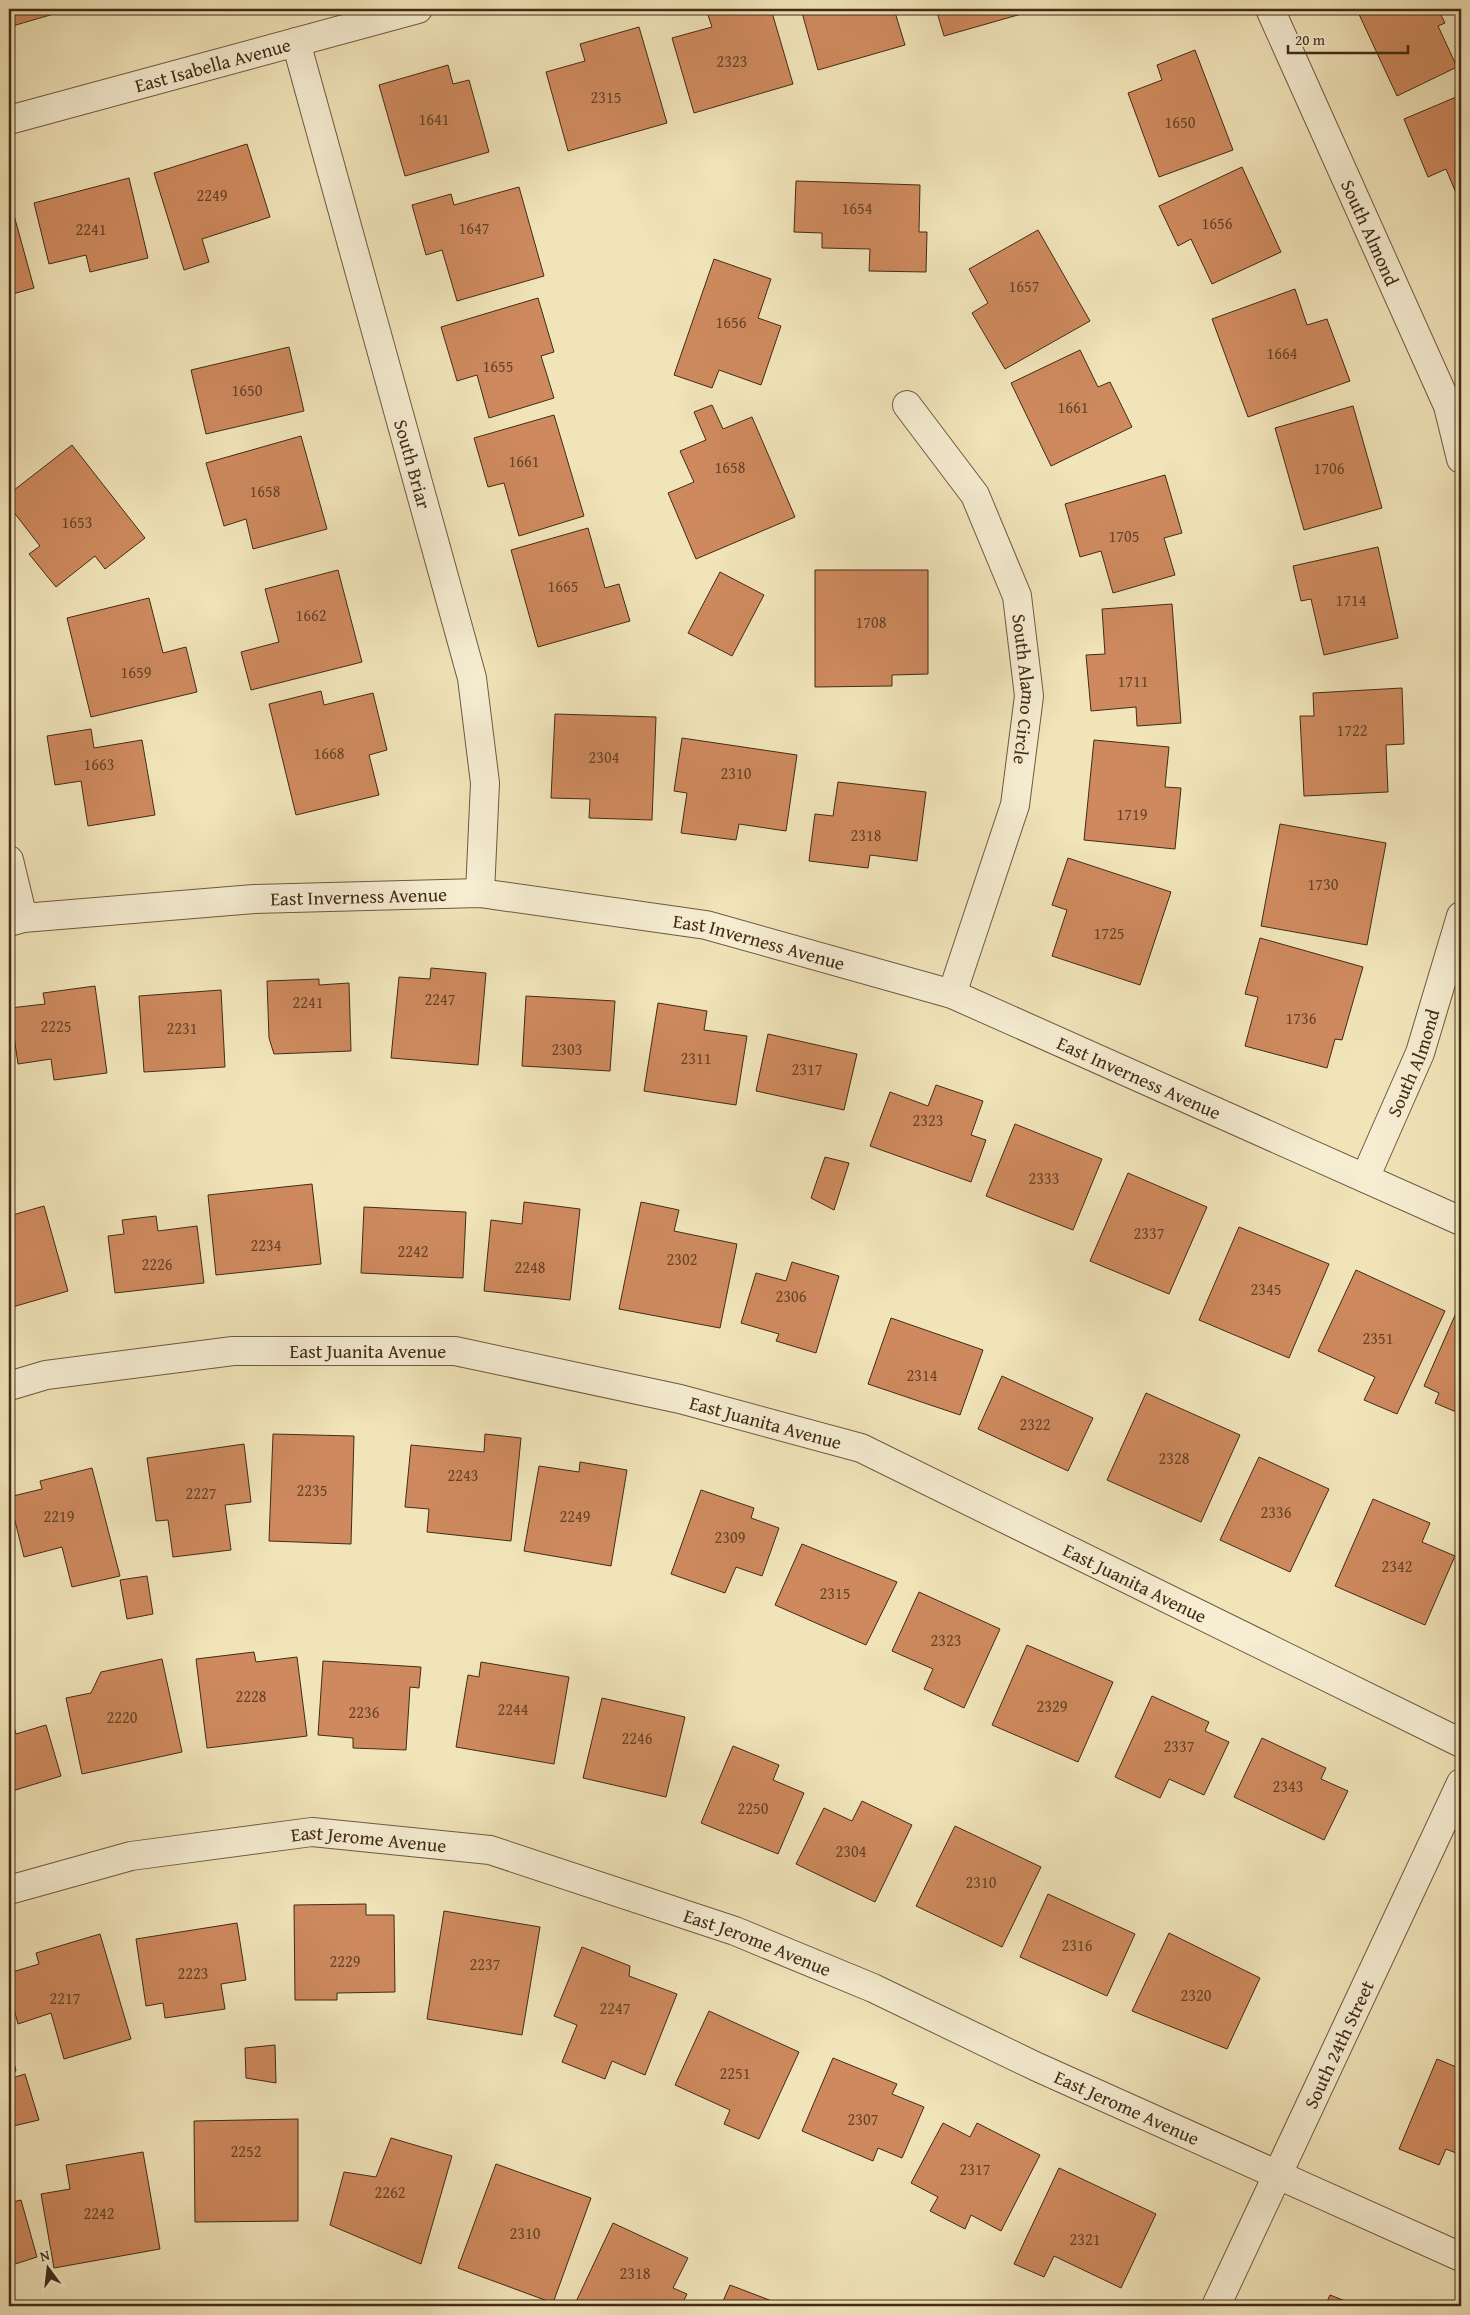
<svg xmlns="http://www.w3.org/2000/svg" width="1470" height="2315" font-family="'Gentium Book Plus',serif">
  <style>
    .building { fill: #ce8a5e; stroke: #422b15 }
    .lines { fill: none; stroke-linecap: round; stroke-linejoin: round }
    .minor-casing { stroke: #6e593e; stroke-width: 30 }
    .tertiary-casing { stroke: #6e593e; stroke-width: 30 }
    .minor { stroke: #f6edd2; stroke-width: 28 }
    .tertiary { stroke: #f6edd2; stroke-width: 28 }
    .labels { text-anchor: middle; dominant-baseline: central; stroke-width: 5; stroke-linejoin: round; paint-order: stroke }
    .number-label { font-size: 16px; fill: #654327 }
    .street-label { font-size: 19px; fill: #422b15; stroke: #f6edd2 }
  </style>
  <rect width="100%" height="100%" fill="#f1e4b9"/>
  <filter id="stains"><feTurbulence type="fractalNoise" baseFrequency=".004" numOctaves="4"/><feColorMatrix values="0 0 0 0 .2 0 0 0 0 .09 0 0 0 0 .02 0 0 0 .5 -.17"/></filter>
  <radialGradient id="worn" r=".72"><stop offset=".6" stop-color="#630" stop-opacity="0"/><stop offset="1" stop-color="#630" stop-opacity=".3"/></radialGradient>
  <g class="building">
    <path d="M9,9H63L64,11L9,27Z"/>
    <path d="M706,9H771L793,84L694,113L672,38L712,27Z"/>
    <path d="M801,9H894L905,45L818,70Z"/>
    <path d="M936,9H1039L944,36Z"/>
    <path d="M1359,9H1438L1445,23L1438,26L1457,67L1397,96L1357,10Z"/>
    <path d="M639,27L667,123L568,151L546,72L585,61L580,44Z"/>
    <path d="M1195,50L1233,150L1159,177L1128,93L1162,80L1157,65Z"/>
    <path d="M448,65L453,84L469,80L489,152L405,176L379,85Z"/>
    <path d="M1461,95V205L1446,169L1428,177L1404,119Z"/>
    <path d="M247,144L270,217L202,239L209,262L184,270L154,173Z"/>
    <path d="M1242,167L1281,252L1212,284L1191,239L1178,246L1159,206Z"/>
    <path d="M129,178L148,258L90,272L86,255L49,264L34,203Z"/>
    <path d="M796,181L920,185L919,232H927L926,272L869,271L870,249L822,248V233L794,232Z"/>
    <path d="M519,187L544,276L457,301L442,250L426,255L412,205L451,194L454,205Z"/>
    <path d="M12,208L34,288L9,295V209Z"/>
    <path d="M1038,230L1090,321L1005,369L972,313L988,303L969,269Z"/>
    <path d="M1461,237V252L1456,239Z"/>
    <path d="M714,259L771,279L758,318L781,326L761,385L719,370L712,388L674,375Z"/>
    <path d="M1295,289L1307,325L1327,319L1350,381L1248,417L1212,319Z"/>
    <path d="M538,298L554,352L541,356L554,398L489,418L477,375L457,381L441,327Z"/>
    <path d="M289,347L304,411L206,434L191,370Z"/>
    <path d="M1080,350L1098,387L1110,382L1132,427L1051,466L1011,383Z"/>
    <path d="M712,405L723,429L752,417L795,517L696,559L668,493L694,482L680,451L706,440L694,412Z"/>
    <path d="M1353,406L1382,508L1304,530L1275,428Z"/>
    <path d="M554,415L584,516L519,536L504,483L488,487L474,438Z"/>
    <path d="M301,436L327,529L253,549L246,519L224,526L206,463Z"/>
    <path d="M72,445L145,538L105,569L95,556L56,587L29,554L40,546L9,506V494Z"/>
    <path d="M1165,475L1182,533L1164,538L1175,575L1113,593L1101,551L1080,557L1065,504Z"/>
    <path d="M588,528L605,588L619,584L630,621L538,647L511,550Z"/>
    <path d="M1378,547L1398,638L1324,655L1311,599L1301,601L1293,566Z"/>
    <path d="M338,570L362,662L251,690L241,652L279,642L265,589Z"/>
    <path d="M815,570H928V674L892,675V686L815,687Z"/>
    <path d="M720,572L764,595L732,656L688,633Z"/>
    <path d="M149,598L163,653L186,647L197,692L91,717L67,618Z"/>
    <path d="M1172,604L1181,723L1137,726L1136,707L1091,711L1086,655L1105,654L1102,609Z"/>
    <path d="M1402,688L1404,744L1386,745L1388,792L1304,796L1300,716H1314L1313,693Z"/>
    <path d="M321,691L324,705L373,693L387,750L369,755L379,795L296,815L269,704Z"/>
    <path d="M555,714L656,717L652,820L589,818L590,799L551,798Z"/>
    <path d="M91,729L94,748L142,740L155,815L88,826L81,781L55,785L47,736Z"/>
    <path d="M682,738L797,755L786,831L739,824L736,840L681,833L687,793L674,791Z"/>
    <path d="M1094,740L1169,747L1165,787L1181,788L1175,849L1084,840Z"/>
    <path d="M838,782L926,792L917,861L870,855L868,868L809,861L815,814L833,816Z"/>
    <path d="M1280,824L1386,843L1367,945L1261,926Z"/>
    <path d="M1068,858L1171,892L1140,985L1052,956L1067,910L1052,905Z"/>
    <path d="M1260,938L1363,967L1342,1040L1335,1039L1327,1068L1245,1046L1258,997L1245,994Z"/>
    <path d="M431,968L486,973L478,1065L391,1058L399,977L430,979Z"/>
    <path d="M319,979V985L349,983L351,1051L274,1054L269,1038L267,981Z"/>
    <path d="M95,986L107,1073L54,1080L51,1059L18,1064L10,1008L45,1004L43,993Z"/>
    <path d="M221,990L225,1067L144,1072L139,996Z"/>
    <path d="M526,996L615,1001L610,1071L522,1066Z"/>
    <path d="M658,1003L707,1011L704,1030L747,1036L736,1105L644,1091Z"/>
    <path d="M768,1034L857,1054L844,1110L756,1091Z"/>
    <path d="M936,1085L983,1101L971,1135L986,1140L971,1182L870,1146L890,1092L928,1106Z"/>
    <path d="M1015,1124L1102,1159L1073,1230L986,1196Z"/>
    <path d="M825,1157L849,1163L834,1210L811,1198Z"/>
    <path d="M1128,1173L1207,1207L1169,1294L1090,1261Z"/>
    <path d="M312,1184L321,1264L216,1275L208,1195Z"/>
    <path d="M524,1202L580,1209L570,1300L484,1291L491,1220L522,1224Z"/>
    <path d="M641,1202L679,1210L674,1231L737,1244L720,1328L619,1309Z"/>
    <path d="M44,1206L68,1291L9,1308V1216Z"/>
    <path d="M364,1207L466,1212L463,1278L361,1273Z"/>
    <path d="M156,1216L158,1231L197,1226L204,1283L115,1293L108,1236L124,1234L122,1220Z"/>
    <path d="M1239,1227L1329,1264L1289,1358L1199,1320Z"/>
    <path d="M792,1262L839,1276L816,1353L776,1341L779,1334L741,1323L756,1273L786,1281Z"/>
    <path d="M1356,1270L1445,1311L1397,1414L1364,1400L1375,1377L1318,1351Z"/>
    <path d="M1456,1313L1461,1315V1414L1435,1403L1439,1393L1424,1386Z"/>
    <path d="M891,1318L983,1350L960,1415L868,1384Z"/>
    <path d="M1002,1376L1093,1418L1068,1471L978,1429Z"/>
    <path d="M1146,1393L1240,1435L1201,1522L1107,1480Z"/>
    <path d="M273,1434L354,1436L351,1544L269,1541Z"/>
    <path d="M485,1434L521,1438L511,1541L427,1532L429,1509L405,1507L411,1445L484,1452Z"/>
    <path d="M244,1444L251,1502L225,1505L231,1550L173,1557L168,1520L156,1521L147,1458Z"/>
    <path d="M1259,1457L1329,1489L1290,1572L1220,1540Z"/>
    <path d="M580,1462L627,1470L611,1566L524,1551L539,1466L579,1472Z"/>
    <path d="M92,1468L120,1576L72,1587L62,1547L24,1557L9,1497L42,1489L40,1481Z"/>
    <path d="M701,1490L754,1508L751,1518L779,1528L762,1576L736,1567L725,1593L671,1574Z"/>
    <path d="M1373,1499L1430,1523L1422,1542L1455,1556L1425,1625L1335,1586Z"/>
    <path d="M802,1544L897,1582L866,1645L775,1605Z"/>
    <path d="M147,1576L153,1614L127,1619L120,1580Z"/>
    <path d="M919,1592L1000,1629L964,1708L924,1689L933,1669L892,1651Z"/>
    <path d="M1027,1645L1113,1682L1078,1762L992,1725Z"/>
    <path d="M254,1652L256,1662L297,1657L307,1736L207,1748L196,1659Z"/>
    <path d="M162,1659L182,1752L82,1774L66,1698L91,1693L101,1672Z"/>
    <path d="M323,1661L421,1667L419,1688L410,1687L406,1750L353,1748V1738L318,1735Z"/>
    <path d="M481,1662L569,1677L554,1764L456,1747L468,1675L479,1677Z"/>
    <path d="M1152,1696L1209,1722L1205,1731L1229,1742L1204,1795L1169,1779L1160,1798L1115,1777Z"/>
    <path d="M602,1698L685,1717L666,1797L583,1778Z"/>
    <path d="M9,1709L16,1734L46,1725L61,1776L9,1792Z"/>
    <path d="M1262,1738L1326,1768L1321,1779L1348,1791L1324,1840L1234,1797Z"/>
    <path d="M733,1746L779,1765L773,1780L804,1793L778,1854L701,1823Z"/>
    <path d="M862,1801L912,1825L875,1902L796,1864L824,1808L852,1821Z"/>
    <path d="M955,1826L1041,1867L1002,1947L916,1906Z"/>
    <path d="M1048,1894L1135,1934L1107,1996L1020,1957Z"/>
    <path d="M366,1904V1915H394L395,1992L337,1993V2000H295L294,1905Z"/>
    <path d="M444,1911L540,1927L522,2035L427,2019Z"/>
    <path d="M237,1923L246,1980L221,1984L225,2009L165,2018L163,2003L146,2006L136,1939Z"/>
    <path d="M1169,1933L1260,1978L1227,2049L1132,2011Z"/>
    <path d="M100,1934L131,2039L64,2059L51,2013L18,2024L9,1991V1973L39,1964L36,1953Z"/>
    <path d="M582,1947L630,1966L629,1976L677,1994L645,2075L612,2061L605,2079L562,2062L577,2025L554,2016Z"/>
    <path d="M709,2011L799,2052L759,2139L724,2124L730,2110L675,2085Z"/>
    <path d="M9,2041L16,2071L9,2073Z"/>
    <path d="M275,2045L276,2083L246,2078L245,2048Z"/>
    <path d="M833,2058L897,2084L892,2094L924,2107L902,2158L878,2148L873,2161L802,2131Z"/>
    <path d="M1437,2059L1461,2069V2155L1446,2149L1439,2165L1399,2149Z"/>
    <path d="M25,2074L39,2120L9,2127V2079Z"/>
    <path d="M298,2119V2221L195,2222L194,2121Z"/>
    <path d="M943,2123L970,2137L977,2123L1040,2155L1001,2231L971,2215L965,2229L930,2211L938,2197L911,2183Z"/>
    <path d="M391,2138L452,2156L421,2264L330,2225L344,2172L376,2177Z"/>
    <path d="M143,2152L160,2249L54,2268L41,2194L70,2189L66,2165Z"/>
    <path d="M496,2164L591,2198L553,2303L458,2268Z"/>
    <path d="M1059,2168L1156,2214L1121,2288L1054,2256L1044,2277L1014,2264Z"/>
    <path d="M21,2200L37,2257L9,2266V2203Z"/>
    <path d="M613,2223L688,2258L673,2288L687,2294L681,2306H574Z"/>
    <path d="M730,2285L785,2306H721Z"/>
    <path d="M1330,2295L1358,2306H1325Z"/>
  </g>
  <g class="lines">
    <defs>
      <g id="minor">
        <path id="s1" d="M1270,9L1448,406L1461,459"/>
        <path id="s2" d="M296,42L472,678L485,783L480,893"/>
        <path id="s3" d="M9,120L418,9"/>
        <path id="s4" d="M907,405L975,495L1017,596L1029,696L1015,805L952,994"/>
        <path d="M9,860L23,918"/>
        <path id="s5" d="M9,922L23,918L254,899L480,893L706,925L952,994L1461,1221"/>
        <path id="s6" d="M1365,1178L1420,1053L1461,916"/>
        <path id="s7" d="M9,1386L46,1375L233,1351H455L680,1399L861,1448L1461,1743"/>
        <path id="s8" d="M9,1890L131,1856L312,1832L490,1850L735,1931L873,1988L1037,2067L1461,2257"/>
      </g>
      <g id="tertiary">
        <path id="s9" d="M1216,2306L1461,1783"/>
      </g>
    </defs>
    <use href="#minor" class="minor-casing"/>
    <use href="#tertiary" class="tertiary-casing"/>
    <use href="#minor" class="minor"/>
    <use href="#tertiary" class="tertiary"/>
  </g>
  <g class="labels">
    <g class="number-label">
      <text x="732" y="61">2323</text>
      <text x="606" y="97">2315</text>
      <text x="434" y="119">1641</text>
      <text x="1180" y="122">1650</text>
      <text x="212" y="195">2249</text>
      <text x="857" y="208">1654</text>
      <text x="1217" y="223">1656</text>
      <text x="474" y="228">1647</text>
      <text x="91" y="229">2241</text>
      <text x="1024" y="286">1657</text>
      <text x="731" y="322">1656</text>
      <text x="1282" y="353">1664</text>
      <text x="498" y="366">1655</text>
      <text x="247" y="390">1650</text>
      <text x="1073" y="407">1661</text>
      <text x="524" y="461">1661</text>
      <text x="730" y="467">1658</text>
      <text x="1329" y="468">1706</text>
      <text x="265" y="491">1658</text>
      <text x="77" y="522">1653</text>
      <text x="1124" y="536">1705</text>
      <text x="563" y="586">1665</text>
      <text x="1351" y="600">1714</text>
      <text x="311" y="615">1662</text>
      <text x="871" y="622">1708</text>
      <text x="136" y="672">1659</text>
      <text x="1133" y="681">1711</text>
      <text x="1352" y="730">1722</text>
      <text x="329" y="753">1668</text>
      <text x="604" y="757">2304</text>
      <text x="99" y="764">1663</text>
      <text x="736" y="773">2310</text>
      <text x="1132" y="814">1719</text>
      <text x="866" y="835">2318</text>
      <text x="1323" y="884">1730</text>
      <text x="1109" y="933">1725</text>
      <text x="440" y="999">2247</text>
      <text x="308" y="1002">2241</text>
      <text x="1301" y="1018">1736</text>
      <text x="56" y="1026">2225</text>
      <text x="182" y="1028">2231</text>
      <text x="567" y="1049">2303</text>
      <text x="696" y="1058">2311</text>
      <text x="807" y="1069">2317</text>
      <text x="928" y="1120">2323</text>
      <text x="1044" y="1178">2333</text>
      <text x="1149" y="1233">2337</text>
      <text x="266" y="1245">2234</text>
      <text x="413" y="1251">2242</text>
      <text x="682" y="1259">2302</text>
      <text x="157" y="1264">2226</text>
      <text x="530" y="1267">2248</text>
      <text x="1266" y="1289">2345</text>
      <text x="791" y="1296">2306</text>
      <text x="1378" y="1338">2351</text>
      <text x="922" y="1375">2314</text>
      <text x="1035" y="1424">2322</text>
      <text x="1174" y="1458">2328</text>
      <text x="463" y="1475">2243</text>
      <text x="312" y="1490">2235</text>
      <text x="201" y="1493">2227</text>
      <text x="1276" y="1512">2336</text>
      <text x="59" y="1516">2219</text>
      <text x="575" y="1516">2249</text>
      <text x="730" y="1537">2309</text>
      <text x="1397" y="1566">2342</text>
      <text x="835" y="1593">2315</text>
      <text x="946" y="1640">2323</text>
      <text x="251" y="1696">2228</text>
      <text x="1052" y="1706">2329</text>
      <text x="513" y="1709">2244</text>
      <text x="364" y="1712">2236</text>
      <text x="122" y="1717">2220</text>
      <text x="637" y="1738">2246</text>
      <text x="1179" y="1746">2337</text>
      <text x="1288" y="1786">2343</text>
      <text x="753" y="1808">2250</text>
      <text x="851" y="1851">2304</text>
      <text x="981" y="1882">2310</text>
      <text x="1077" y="1945">2316</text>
      <text x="345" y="1961">2229</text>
      <text x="485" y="1964">2237</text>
      <text x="193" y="1973">2223</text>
      <text x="1196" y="1995">2320</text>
      <text x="65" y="1998">2217</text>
      <text x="615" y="2008">2247</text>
      <text x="735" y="2073">2251</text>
      <text x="863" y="2119">2307</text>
      <text x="246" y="2151">2252</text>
      <text x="975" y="2169">2317</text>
      <text x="390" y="2192">2262</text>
      <text x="99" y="2213">2242</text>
      <text x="525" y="2233">2310</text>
      <text x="1085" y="2239">2321</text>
      <text x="635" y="2273">2318</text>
    </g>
    <g class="street-label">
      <text stroke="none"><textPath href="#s3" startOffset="211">East Isabella Avenue</textPath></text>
      <text stroke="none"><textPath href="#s1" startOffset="245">South Almond</textPath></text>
      <text stroke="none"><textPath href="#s2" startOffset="438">South Briar</textPath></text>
      <text stroke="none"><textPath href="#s4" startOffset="316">South Alamo Circle</textPath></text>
      <text stroke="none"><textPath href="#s5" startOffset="351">East Inverness Avenue</textPath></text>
      <text stroke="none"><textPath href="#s5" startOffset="756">East Inverness Avenue</textPath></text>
      <text stroke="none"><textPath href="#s6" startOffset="125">South Almond</textPath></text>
      <text stroke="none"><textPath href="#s5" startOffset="1161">East Inverness Avenue</textPath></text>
      <text stroke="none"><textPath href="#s7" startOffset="362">East Juanita Avenue</textPath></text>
      <text stroke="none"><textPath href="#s7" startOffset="768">East Juanita Avenue</textPath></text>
      <text stroke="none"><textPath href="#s7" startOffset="1172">East Juanita Avenue</textPath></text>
      <text stroke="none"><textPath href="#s8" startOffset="366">East Jerome Avenue</textPath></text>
      <text stroke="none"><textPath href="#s8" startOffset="771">East Jerome Avenue</textPath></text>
      <text stroke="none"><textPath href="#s9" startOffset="289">South 24th Street</textPath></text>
      <text stroke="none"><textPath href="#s8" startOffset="1176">East Jerome Avenue</textPath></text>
    </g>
  </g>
  <rect width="1470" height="2315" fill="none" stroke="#f1e4b9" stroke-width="30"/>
  <rect x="10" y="10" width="1450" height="2295" fill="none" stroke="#422b15" stroke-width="2.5"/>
  <rect x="15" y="15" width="1440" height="2285" fill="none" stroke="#422b15"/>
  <g transform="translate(48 2268) rotate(345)" stroke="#f6edd2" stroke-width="4" paint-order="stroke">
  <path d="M0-4L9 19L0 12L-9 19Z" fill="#422b15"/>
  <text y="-8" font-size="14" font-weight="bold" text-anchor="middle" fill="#422b15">N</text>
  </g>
  <path d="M1288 45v8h120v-8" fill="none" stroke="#422b15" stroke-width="2.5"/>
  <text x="1295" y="45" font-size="15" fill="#422b15" stroke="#f6edd2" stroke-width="4" paint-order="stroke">20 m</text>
  <rect width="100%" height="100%" filter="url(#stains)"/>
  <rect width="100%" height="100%" fill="url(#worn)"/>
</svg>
